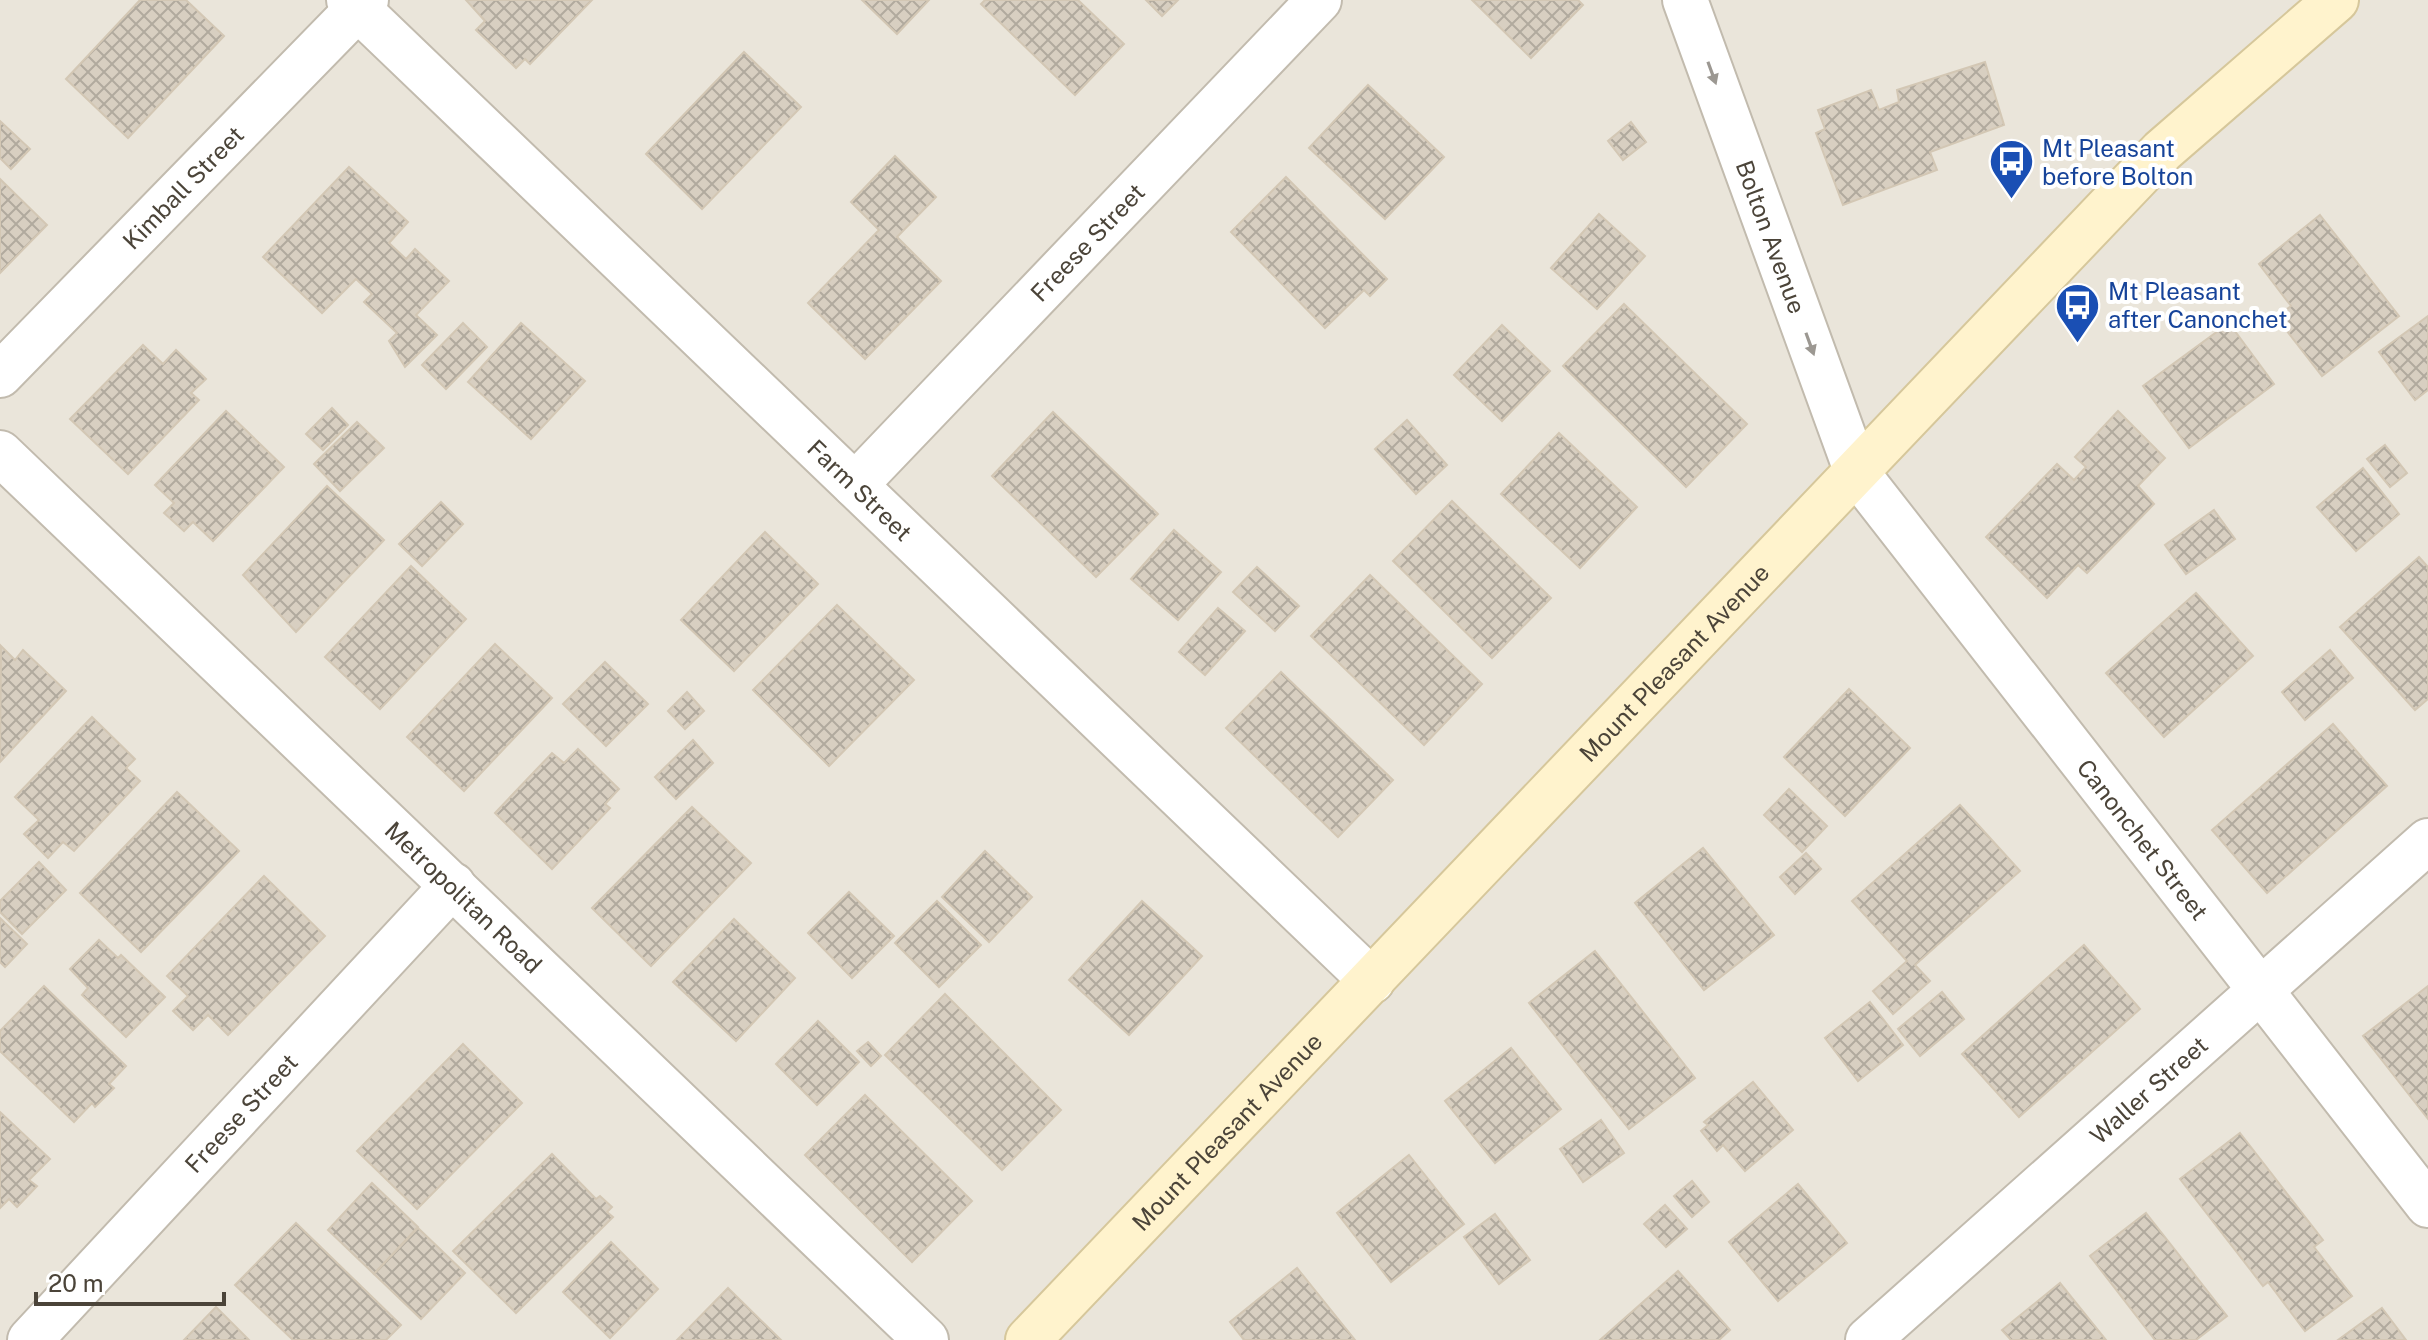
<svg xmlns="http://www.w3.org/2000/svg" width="2428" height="1340" font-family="'Public Sans',sans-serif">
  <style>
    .residential { fill: #eae5da }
    .building { fill: url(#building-cross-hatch); stroke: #d3c7b4; stroke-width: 2 }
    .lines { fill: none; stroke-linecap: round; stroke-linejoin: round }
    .street-casing { stroke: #c2bbae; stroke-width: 48 }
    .secondary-casing { stroke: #d6c79b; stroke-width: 48 }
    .street { stroke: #fff; stroke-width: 44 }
    .secondary { stroke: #fff3cd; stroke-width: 44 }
    .oneway { fill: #9c9892 }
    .labels { text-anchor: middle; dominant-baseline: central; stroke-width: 8; stroke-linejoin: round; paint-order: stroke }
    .transit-label { font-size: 24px; fill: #164399; stroke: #fff; text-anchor: start }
    .street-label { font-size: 24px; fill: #4b4439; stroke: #fff }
  </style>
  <defs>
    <pattern id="building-cross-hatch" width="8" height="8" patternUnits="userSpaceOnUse" patternTransform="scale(2)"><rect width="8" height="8" fill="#d8cfc1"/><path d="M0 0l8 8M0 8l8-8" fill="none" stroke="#b1aa9e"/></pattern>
  </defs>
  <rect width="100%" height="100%" fill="#f6f3ec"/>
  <rect class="residential" x="0" y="0" width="2428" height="1340"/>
  <g class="building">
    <path d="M140,0H186L224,36L128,138L66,79Z"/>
    <path d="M466,0H592L530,64L525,59L516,68L476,30L485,21Z"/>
    <path d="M862,0H929L897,34Z"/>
    <path d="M985,0H1078L1124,44L1075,95L981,4Z"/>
    <path d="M1146,0H1178L1162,16Z"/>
    <path d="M1472,0H1578L1583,5L1531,58Z"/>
    <path d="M744,52L801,107L702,209L646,154Z"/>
    <path d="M1985,62L2004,125L1930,152L1937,170L1843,205L1816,133L1825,129L1818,110L1871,90L1879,110L1899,102L1897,90Z"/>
    <path d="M1368,85L1444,157L1385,219L1309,148Z"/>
    <path d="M0,121L30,149L11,169L0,158Z"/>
    <path d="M1631,122L1646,142L1623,160L1608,141Z"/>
    <path d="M895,156L936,197L897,237L941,281L865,359L808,303L879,230L851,202Z"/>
    <path d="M349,167L408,222L389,243L406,259L415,249L449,281L416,315L437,335L405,367L389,341L397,333L364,302L372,294L356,279L322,313L263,257Z"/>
    <path d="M1286,177L1387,279L1370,296L1364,290L1325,328L1231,232Z"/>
    <path d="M0,179L47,225L0,273Z"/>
    <path d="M1599,214L1645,256L1597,309L1551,268Z"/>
    <path d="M2320,215L2399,316L2322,376L2276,317L2291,306L2259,264Z"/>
    <path d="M1624,304L1747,424L1686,487L1563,366Z"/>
    <path d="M2428,316V390L2415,400L2379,352Z"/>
    <path d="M463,323L487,347L446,389L422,365Z"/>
    <path d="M521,323L585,381L531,439L468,382Z"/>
    <path d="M2229,323L2274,384L2189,448L2143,386Z"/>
    <path d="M1502,325L1550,371L1502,421L1454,375Z"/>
    <path d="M143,345L163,364L176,350L206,379L191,393L199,400L128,474L70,419Z"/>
    <path d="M332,408L348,425L323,450L306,434Z"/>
    <path d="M226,411L284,467L213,541L193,522L184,531L164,513L174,503L155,485Z"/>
    <path d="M2118,411L2165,458L2138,486L2154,504L2087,573L2078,565L2047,598L1986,537L2057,464L2074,480L2086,467L2075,457Z"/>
    <path d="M1053,412L1158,514L1096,577L992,476Z"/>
    <path d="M1407,420L1447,465L1416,494L1375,449Z"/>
    <path d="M357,422L384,448L340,491L314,464Z"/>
    <path d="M1559,433L1637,507L1580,568L1501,494Z"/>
    <path d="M2385,445L2407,473L2390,487L2367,459Z"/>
    <path d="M2363,468L2399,514L2356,551L2317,507Z"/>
    <path d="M327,486L384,540L296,632L243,575Z"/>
    <path d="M1452,501L1551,598L1492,658L1393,561Z"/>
    <path d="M441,502L463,524L422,566L399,544Z"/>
    <path d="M2214,510L2235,539L2186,574L2165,545Z"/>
    <path d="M1174,530L1221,572L1178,620L1131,579Z"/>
    <path d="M765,532L818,584L734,671L681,620Z"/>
    <path d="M2419,557L2428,567V699L2415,710L2340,627Z"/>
    <path d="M411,566L466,619L380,709L325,657Z"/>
    <path d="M1257,567L1299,606L1275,631L1233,592Z"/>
    <path d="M1370,575L1482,684L1424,745L1311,636Z"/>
    <path d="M2196,593L2253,656L2164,737L2106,673Z"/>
    <path d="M837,605L914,680L829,766L753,690Z"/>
    <path d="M1218,608L1245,631L1205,675L1179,652Z"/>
    <path d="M495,644L552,698L464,791L407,737Z"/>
    <path d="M1,646L15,660L23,650L66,691L0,762Z"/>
    <path d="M2330,650L2353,678L2305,720L2282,692Z"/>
    <path d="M605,662L648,704L606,746L563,704Z"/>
    <path d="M1281,672L1393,780L1338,837L1226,728Z"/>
    <path d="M1849,689L1910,748L1845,816L1784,757Z"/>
    <path d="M687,692L704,711L685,729L668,711Z"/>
    <path d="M92,717L135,759L126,768L140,781L74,851L63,842L48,858L24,834L39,820L15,797Z"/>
    <path d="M2333,724L2387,786L2267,893L2212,830Z"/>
    <path d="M693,740L713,763L676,799L655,777Z"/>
    <path d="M578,749L619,789L605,804L610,808L552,869L495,813L552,753L564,763Z"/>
    <path d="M1789,789L1827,826L1802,852L1764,815Z"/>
    <path d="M177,792L239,851L141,952L80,893Z"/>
    <path d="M1960,805L2020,871L1915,965L1930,981L1893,1014L1873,991L1907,961L1852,901Z"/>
    <path d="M692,807L751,863L651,966L592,908Z"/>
    <path d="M1703,848L1774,935L1704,990L1635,903Z"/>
    <path d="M985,851L1032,897L989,942L942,897Z"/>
    <path d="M1806,853L1821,869L1795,894L1780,877Z"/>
    <path d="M39,862L66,890L22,934L0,912V901Z"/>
    <path d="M264,876L325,936L228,1035L208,1015L193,1030L173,1011L188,996L167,976Z"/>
    <path d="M849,892L894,936L852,978L808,933Z"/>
    <path d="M937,901L981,945L939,987L895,943Z"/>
    <path d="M1142,901L1202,956L1129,1035L1069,980Z"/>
    <path d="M0,918L27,944L5,967L0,962Z"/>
    <path d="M734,919L795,978L736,1041L673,982Z"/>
    <path d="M99,940L118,958L121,955L165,997L126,1037L82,995L88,988L70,969Z"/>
    <path d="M2084,945L2140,1009L2019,1117L1962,1054Z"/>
    <path d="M1595,951L1695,1078L1629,1129L1529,1003Z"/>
    <path d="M44,986L126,1066L109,1084L114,1088L95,1107L92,1103L74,1122L0,1051V1031Z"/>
    <path d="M2428,986V1119L2363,1036Z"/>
    <path d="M1942,992L1964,1019L1920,1056L1898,1029Z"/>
    <path d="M945,994L1061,1110L1002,1170L885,1055Z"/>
    <path d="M1870,1002L1903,1045L1858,1081L1825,1038Z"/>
    <path d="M818,1021L859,1062L817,1105L776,1064Z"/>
    <path d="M868,1042L881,1056L871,1066L857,1051Z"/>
    <path d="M463,1044L522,1103L417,1209L357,1151Z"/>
    <path d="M1511,1048L1561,1109L1495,1163L1445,1101Z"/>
    <path d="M1753,1082L1793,1130L1745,1171L1723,1145L1717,1151L1701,1131L1708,1125L1704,1122Z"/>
    <path d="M865,1095L972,1201L912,1262L805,1155Z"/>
    <path d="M0,1112L50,1159L29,1180L37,1186L17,1207L9,1199L0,1208Z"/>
    <path d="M1601,1120L1624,1153L1583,1182L1560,1149Z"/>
    <path d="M2240,1133L2323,1240L2314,1247L2352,1296L2305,1331L2268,1282L2263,1286L2180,1179Z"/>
    <path d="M552,1154L596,1199L600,1196L612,1207L607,1212L613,1217L516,1313L453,1251Z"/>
    <path d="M1409,1155L1464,1224L1391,1282L1337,1213Z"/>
    <path d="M1692,1181L1709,1202L1692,1217L1674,1196Z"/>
    <path d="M372,1183L418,1227L374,1274L328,1230Z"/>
    <path d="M1798,1184L1847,1243L1778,1301L1729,1242Z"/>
    <path d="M1665,1205L1687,1229L1666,1247L1644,1224Z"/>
    <path d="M2146,1213L2227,1316L2196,1340H2155L2090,1256Z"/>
    <path d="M1495,1214L1530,1260L1499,1284L1464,1237Z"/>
    <path d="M296,1223L401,1325L386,1340H293L235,1285Z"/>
    <path d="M418,1228L465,1273L421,1319L374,1274Z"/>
    <path d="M611,1242L658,1289L610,1338L563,1292Z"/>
    <path d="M1297,1268L1355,1340H1244L1230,1322Z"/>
    <path d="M1678,1271L1730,1330L1719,1340H1600Z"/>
    <path d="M2060,1283L2106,1340H2011L2002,1330Z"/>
    <path d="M728,1288L781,1340H677Z"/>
    <path d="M216,1307L249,1340H184Z"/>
    <path d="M2382,1308L2406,1340H2338Z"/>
  </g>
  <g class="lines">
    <defs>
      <g id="street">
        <path id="s1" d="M349,0L1372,981"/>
        <path id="s2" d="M1685,0L1857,473L2428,1205"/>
        <path id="s3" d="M0,375L366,0"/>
        <path id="s4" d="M0,453L926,1340"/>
        <path id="s5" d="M855,485L1319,0"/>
        <path id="s6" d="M30,1340L453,885"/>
        <path id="s7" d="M1868,1340L2428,841"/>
      </g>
      <g id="secondary">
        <path id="s8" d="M1028,1340L2162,151L2336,0"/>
      </g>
    </defs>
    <use href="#street" class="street-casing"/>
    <use href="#secondary" class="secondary-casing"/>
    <use href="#street" class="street"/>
    <use href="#secondary" class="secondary"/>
  </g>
  <defs><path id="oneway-solid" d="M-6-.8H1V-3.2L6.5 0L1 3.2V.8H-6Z" transform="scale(2)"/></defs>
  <g class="oneway">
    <use href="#oneway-solid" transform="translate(1712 73) rotate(70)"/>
    <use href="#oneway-solid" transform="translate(1810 344) rotate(70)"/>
  </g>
  <defs>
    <symbol id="bus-pin" viewBox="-11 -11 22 30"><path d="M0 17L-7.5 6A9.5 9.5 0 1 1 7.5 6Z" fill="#1a4fb4" stroke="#fff"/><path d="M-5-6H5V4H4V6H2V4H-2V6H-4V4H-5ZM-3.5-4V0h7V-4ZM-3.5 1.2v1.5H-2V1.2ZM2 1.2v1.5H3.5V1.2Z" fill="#fff"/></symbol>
  </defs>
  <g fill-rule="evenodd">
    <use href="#bus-pin" x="1986" y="136" width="51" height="69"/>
    <use href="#bus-pin" x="2052" y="280" width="51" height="69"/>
  </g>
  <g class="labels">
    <g class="transit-label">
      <text x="2042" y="148">Mt Pleasant<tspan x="2042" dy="28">before Bolton</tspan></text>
      <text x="2108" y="291">Mt Pleasant<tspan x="2108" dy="28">after Canonchet</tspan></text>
    </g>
    <g class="street-label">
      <text stroke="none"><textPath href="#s3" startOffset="262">Kimball Street</textPath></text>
      <text stroke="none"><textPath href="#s2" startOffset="252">Bolton Avenue</textPath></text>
      <text stroke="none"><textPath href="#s5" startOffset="336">Freese Street</textPath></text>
      <text stroke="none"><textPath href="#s1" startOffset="708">Farm Street</textPath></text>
      <text stroke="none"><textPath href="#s8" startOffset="936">Mount Pleasant Avenue</textPath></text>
      <text stroke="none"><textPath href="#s2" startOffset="968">Canonchet Street</textPath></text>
      <text stroke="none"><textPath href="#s4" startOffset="642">Metropolitan Road</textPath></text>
      <text stroke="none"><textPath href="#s7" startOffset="376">Waller Street</textPath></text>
      <text stroke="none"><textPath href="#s6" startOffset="310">Freese Street</textPath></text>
      <text stroke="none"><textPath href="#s8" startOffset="288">Mount Pleasant Avenue</textPath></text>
    </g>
  </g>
  <path d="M36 1292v12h188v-12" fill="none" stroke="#4b4439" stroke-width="4"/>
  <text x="48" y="1292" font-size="24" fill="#4b4439" stroke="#ffffff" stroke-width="6" paint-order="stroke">20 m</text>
</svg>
